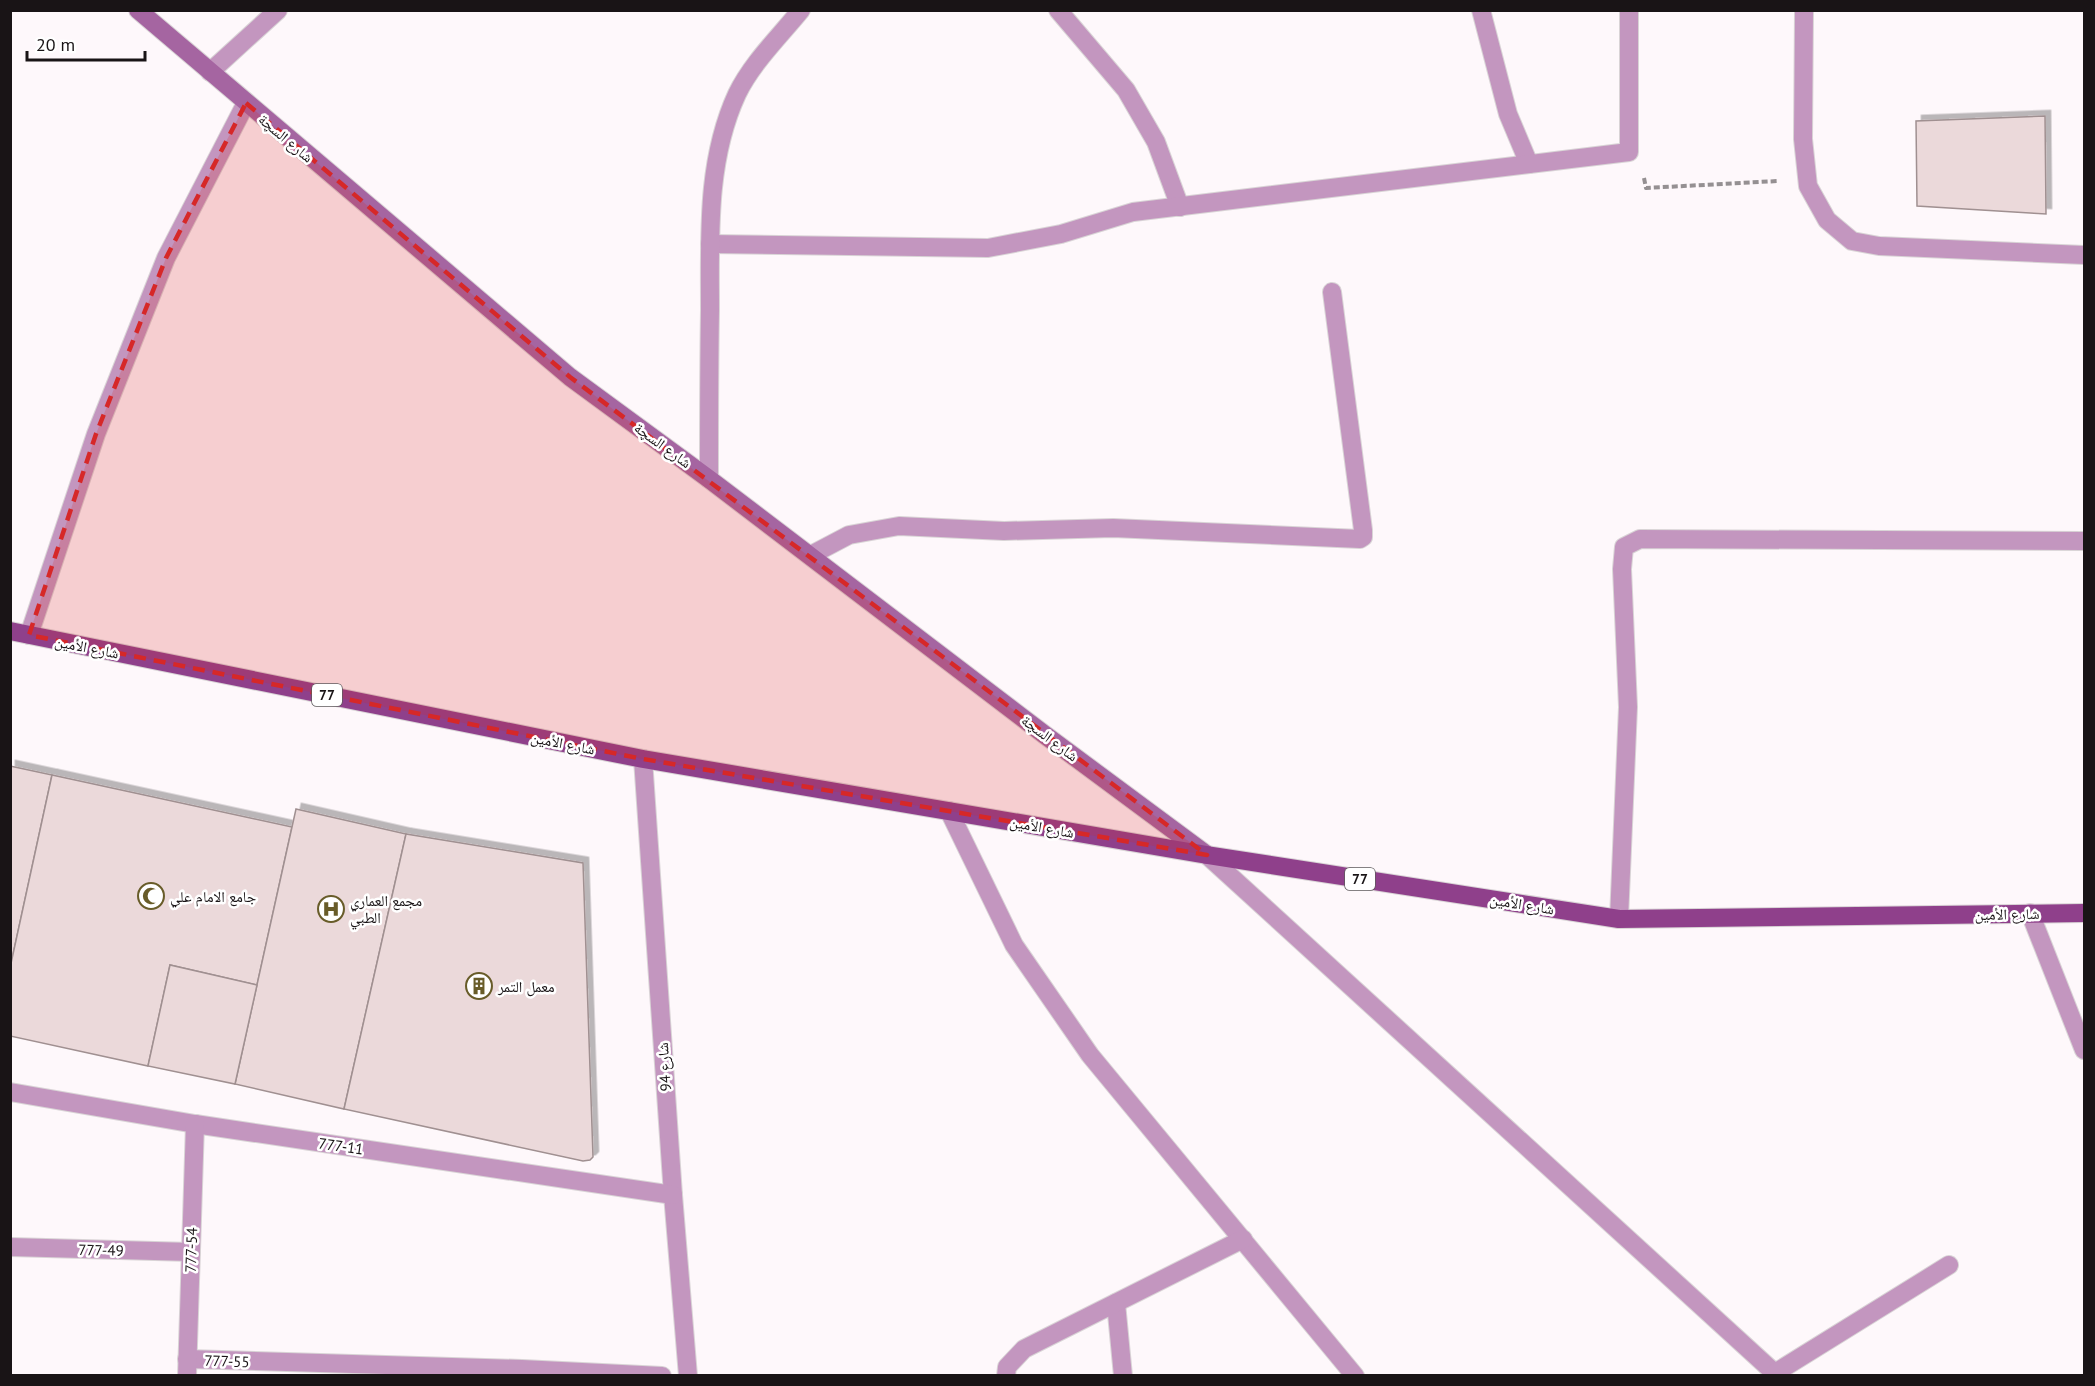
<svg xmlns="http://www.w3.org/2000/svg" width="2095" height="1386" font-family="'PT Sans','Noto Naskh Arabic',sans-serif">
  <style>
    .building { fill: #ebd9da; stroke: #a09091; stroke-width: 1.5; filter: url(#shadow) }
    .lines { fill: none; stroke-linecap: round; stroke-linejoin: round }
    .street-casing { stroke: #d9d4d6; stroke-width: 20 }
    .secondary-casing { stroke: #d9d4d6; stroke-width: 20 }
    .primary-casing { stroke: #d9d4d6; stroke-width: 20 }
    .path { stroke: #959092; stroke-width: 4; stroke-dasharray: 6 3; stroke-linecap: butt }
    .street { stroke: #c396bf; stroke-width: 18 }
    .secondary { stroke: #a565a1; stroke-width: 18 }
    .primary { stroke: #8f408b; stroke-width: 18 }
    .marked { fill: #d62828; fill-opacity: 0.2; stroke: #d62828; stroke-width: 4.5; stroke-dasharray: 12 8; stroke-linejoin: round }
    .labels { text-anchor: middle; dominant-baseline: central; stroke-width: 5; stroke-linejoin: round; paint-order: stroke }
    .shield { fill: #fff; stroke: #5e5a5c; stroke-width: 1.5 }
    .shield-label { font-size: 14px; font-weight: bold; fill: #191416 }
    .street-label { font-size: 15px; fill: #191416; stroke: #fff }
    .poi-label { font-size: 15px; fill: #191416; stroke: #fff; text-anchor: start }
  </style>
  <defs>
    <filter id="shadow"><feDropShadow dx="5.5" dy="-5.5" stdDeviation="0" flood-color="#0004"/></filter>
  </defs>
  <rect width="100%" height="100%" fill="#fef8fb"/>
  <g class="building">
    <path d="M2045,116L2046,214L1917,206L1916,121Z"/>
    <path d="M10,766L52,775L10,968Z"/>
    <path d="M52,775L292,827L257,985L170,965L148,1066L10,1036V968Z"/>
    <path d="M296,809L406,834L344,1109L235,1084Z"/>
    <path d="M406,834L583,863L593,1157L590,1160L583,1161L344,1109Z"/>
    <path d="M170,965L257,985L235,1084L148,1066Z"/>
  </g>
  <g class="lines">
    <defs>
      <g id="street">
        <path d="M1058,10L1126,90L1156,142L1180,207"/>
        <path d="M1481,10L1508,114L1529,164"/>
        <path d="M1804,10L1803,139L1808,186L1827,220L1852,241L1879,246L2084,255"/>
        <path d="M210,72L278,10"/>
        <path d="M710,244L988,248L1061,234L1133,212L1629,152V10"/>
        <path d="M709,479C709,422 709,366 710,310C710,237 706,161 737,94C752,63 779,37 801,10"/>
        <path d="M811,555L849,535L899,526L1004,531L1113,528L1360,539L1363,537V530L1332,292"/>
        <path d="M29,635L96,434L166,258L246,103"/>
        <path d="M643,759L673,1195L688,1376"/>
        <path d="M949,811L1014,945L1090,1055L1355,1376"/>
        <path d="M1207,855L1778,1376"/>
        <path d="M2030,913L2084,1050"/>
        <path d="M1619,919L1628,707L1622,569L1624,547L1640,539L2084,541"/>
        <path d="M10,1092L195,1124L673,1195"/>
        <path d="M10,1247L191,1252"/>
        <path d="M1116,1303L1123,1376"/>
        <path d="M187,1359L522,1369L662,1376"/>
        <path d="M1775,1373L1949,1265"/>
        <path d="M187,1376L195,1124"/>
        <path d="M1006,1376L1007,1367L1024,1349L1243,1239"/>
      </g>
      <path id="secondary" d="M138,10L570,377L709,479L1045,735L1207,855"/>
      <path id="primary" d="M10,631L643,759L1207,855L1619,919L2084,913"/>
    </defs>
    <use href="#street" class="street-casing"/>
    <use href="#secondary" class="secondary-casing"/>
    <use href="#primary" class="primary-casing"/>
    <path class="path" d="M1644,178L1646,188L1778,181"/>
    <use href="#street" class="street"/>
    <use href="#secondary" class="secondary"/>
    <use href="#primary" class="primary"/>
  </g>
  <path class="marked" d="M246,103L570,377L1207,855L643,759L29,635L96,434L166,258Z"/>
  <defs>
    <symbol id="mosque-ring" viewBox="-11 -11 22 22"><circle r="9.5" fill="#fff" stroke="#685c29" stroke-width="1.5"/><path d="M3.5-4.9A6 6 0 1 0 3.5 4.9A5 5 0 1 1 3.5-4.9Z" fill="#685c29"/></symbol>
    <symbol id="hospital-ring" viewBox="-11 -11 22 22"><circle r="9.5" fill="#fff" stroke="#685c29" stroke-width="1.5"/><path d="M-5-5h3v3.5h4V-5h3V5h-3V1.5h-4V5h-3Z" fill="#685c29"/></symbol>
    <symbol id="building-ring" viewBox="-11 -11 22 22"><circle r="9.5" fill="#fff" stroke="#685c29" stroke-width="1.5"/><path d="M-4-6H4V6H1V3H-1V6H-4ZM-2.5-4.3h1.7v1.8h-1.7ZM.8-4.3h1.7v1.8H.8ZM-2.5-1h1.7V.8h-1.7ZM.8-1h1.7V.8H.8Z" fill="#685c29"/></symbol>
  </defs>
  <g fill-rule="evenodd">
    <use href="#mosque-ring" x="136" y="881" width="30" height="30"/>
    <use href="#hospital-ring" x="316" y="894" width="30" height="30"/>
    <use href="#building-ring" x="464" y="971" width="30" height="30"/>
  </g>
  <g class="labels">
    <g class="shield">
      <rect x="312" y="684" width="30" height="22" rx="4.5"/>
      <rect x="1345" y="868" width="30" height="22" rx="4.5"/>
    </g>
    <g class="shield-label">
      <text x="327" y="695">77</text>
      <text x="1360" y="879">77</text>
    </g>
    <g class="street-label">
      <text transform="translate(286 138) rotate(40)">شارع السچة</text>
      <text transform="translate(663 445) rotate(36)">شارع السچة</text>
      <text transform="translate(87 647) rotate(11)">شارع الأمين</text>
      <text transform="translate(1050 738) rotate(37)">شارع السچة</text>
      <text transform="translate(563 743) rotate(11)">شارع الأمين</text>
      <text transform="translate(1042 827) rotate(10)">شارع الأمين</text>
      <text transform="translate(1522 904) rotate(9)">شارع الأمين</text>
      <text transform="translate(2007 914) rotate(-1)">شارع الأمين</text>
      <text transform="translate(664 1067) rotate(-94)">شارع 94</text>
      <text transform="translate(341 1146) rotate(8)">777-11</text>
      <text transform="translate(101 1250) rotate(1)">777-49</text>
      <text transform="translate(191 1250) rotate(-88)">777-54</text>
      <text transform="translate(227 1361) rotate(2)">777-55</text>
    </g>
    <g class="poi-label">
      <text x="170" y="896">جامع الامام علي</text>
      <text x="350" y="900">مجمع العماري<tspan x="350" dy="17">الطبي</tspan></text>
      <text x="498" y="986">معمل التمر</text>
    </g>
  </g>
  <rect width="2095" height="1386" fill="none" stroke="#191416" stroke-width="24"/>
  <path d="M27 51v9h118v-9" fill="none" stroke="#191416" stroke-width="3"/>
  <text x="36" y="51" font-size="18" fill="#191416" stroke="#ffffff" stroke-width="4.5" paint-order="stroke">20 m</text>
</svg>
